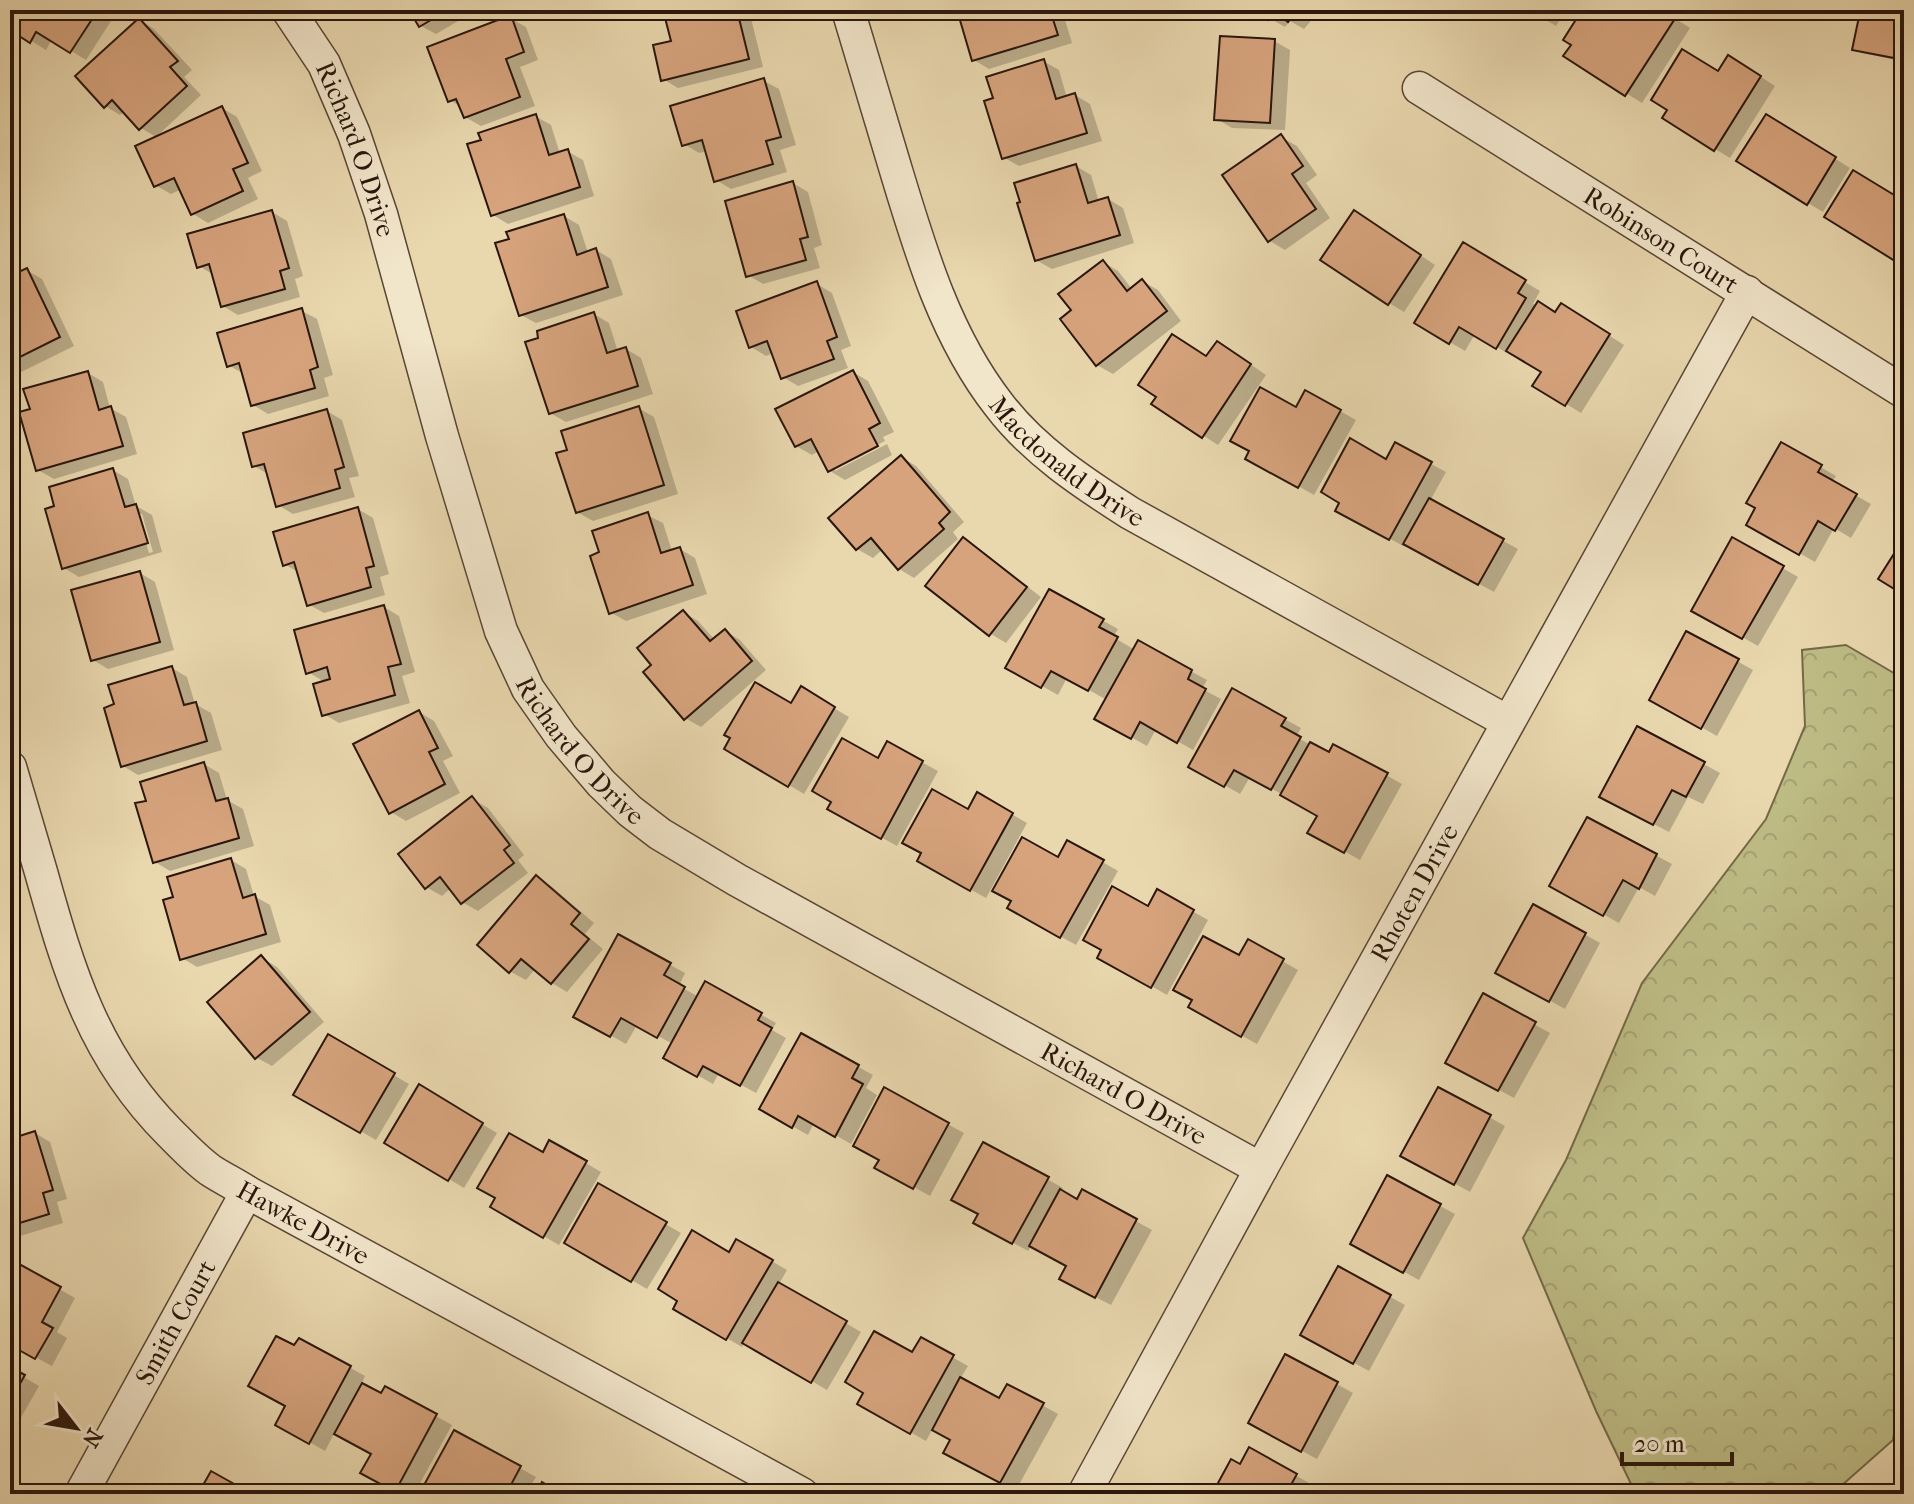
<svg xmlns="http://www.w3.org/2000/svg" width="1914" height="1504" font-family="'IM FELL French Canon',serif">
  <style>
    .forest { fill: url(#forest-crowns); stroke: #746948; stroke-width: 2 }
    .shadow { fill: #0003; fill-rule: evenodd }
    .building { fill: #d6a37d; stroke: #2a160c; stroke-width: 2 }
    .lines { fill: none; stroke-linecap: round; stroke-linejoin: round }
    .minor-casing { stroke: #5a4634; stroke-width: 35 }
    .minor { stroke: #f1e5ca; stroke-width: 32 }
    .labels { text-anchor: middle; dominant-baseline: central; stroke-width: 8; stroke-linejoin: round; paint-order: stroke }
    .street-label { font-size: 26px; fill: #2a160c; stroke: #f1e5ca }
  </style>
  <defs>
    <pattern id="forest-crowns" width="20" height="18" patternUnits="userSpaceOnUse" patternTransform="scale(2)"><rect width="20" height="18" fill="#bebc85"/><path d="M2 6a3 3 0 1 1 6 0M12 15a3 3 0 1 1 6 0" fill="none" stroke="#a3a172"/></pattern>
  </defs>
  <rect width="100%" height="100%" fill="#e9d7ae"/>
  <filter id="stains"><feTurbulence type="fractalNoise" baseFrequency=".0025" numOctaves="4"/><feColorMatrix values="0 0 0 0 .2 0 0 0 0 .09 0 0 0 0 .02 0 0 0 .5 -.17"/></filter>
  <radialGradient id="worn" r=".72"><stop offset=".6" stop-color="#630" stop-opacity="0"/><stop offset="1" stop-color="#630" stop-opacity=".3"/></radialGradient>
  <path class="forest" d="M1846,645L1904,679V1372L1893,1440L1832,1494H1631L1633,1488L1596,1411L1523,1238L1566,1160L1642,983L1766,819L1805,726L1802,650Z"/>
  <g class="shadow">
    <path d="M10,10H118L86,60L52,39L46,50L10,28Z"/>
    <path d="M412,10H477L436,34L421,26Z"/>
    <path d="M666,10H749L763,67L678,88L663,79L673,42Z"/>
    <path d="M959,10H1062L1072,43L989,69L974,60Z"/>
    <path d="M1260,10H1320L1304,29L1290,21L1285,27L1269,18Z"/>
    <path d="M1529,10H1566L1556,26Z"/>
    <path d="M1585,10H1628L1633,13L1635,10H1662L1690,28L1642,103L1566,56L1573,45L1566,40Z"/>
    <path d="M510,18L526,27L538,60L520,67L535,106L481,126L465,117L461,107L450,100Z"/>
    <path d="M139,20L154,29L192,70L184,77L201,95L156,137L141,128L125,111L120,115L105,106Z"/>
    <path d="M1901,22L1904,24V45L1901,61L1862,53L1855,49Z"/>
    <path d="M1274,41L1290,50L1285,130L1232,128L1217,119Z"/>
    <path d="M1043,61L1059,70L1067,98L1075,95L1090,104L1102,141L1019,166L1003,157L995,99Z"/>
    <path d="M1744,66L1775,86L1730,158L1664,118L1719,73Z"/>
    <path d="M764,81L779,89L796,145L780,150L787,172L731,189L716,180L707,151L699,153L684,144Z"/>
    <path d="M222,108L237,117L262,171L248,178L258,199L208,223L193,214L182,189L171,194L155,185Z"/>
    <path d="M535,116L551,125L560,154L567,151L583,160L594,196L508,224L493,215Z"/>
    <path d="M1781,125L1850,168L1823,212L1808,203Z"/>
    <path d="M1281,137L1297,146L1317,175L1306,183L1330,218L1285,250L1270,241Z"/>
    <path d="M1076,166L1091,175L1099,202L1108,199L1123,208L1134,243L1052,269L1036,260Z"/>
    <path d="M793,183L808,192L822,245L814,248L820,268L763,284L748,275Z"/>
    <path d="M1904,203V264L1827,217Z"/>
    <path d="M272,212L287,221L303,276L295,279L300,297L238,315L223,306L214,275L199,266Z"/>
    <path d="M564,216L579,225L588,253L596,250L611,259L623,295L536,323L521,315Z"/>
    <path d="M1369,221L1435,265L1404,312L1389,303Z"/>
    <path d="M10,236L21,249L10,258Z"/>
    <path d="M1463,245L1540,291L1533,304L1556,314H1576L1624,345L1581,413L1535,385L1544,371L1514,353L1512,356L1475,334L1465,351L1417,323Z"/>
    <path d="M1103,262L1118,271L1132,289L1142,281L1158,290L1181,321L1113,374L1097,365L1074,311Z"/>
    <path d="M26,270L42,279L74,346L13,376L10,374V278Z"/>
    <path d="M817,284L832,293L851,346L841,350L848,368L798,386L783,377L774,353L766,356L751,347Z"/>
    <path d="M302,311L317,319L333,375L324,378L329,396L268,414L253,405L244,374L228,365Z"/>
    <path d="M594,314L609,323L618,352L626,349L641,358L653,394L566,422L550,413Z"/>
    <path d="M1233,352L1266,375L1218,445L1154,404L1207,358Z"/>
    <path d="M853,372L868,381L894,432L883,437L885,441L835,466V471L887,444L892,455L845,480L830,471L819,451L812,455L796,446Z"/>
    <path d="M88,373L103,382L110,408L126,417L137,454L54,479L38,470L32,410Z"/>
    <path d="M1306,392L1356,420L1314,495L1248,458L1297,410Z"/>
    <path d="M638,408L654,417L678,494L593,521L577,512Z"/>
    <path d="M327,411L342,420L359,476L349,478L355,497L293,514L278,505L268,474L254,466Z"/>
    <path d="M1781,444L1836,476L1832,482L1871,504L1851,538L1834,528L1815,562L1749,524Z"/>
    <path d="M1396,445L1446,472L1430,501L1518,549L1494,592L1406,544L1405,547L1338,510L1387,461Z"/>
    <path d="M901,457L916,466L964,522L953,532L958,539L914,578L899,569L883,549L873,558L857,549Z"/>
    <path d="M113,470L128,479L136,506L152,515L162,552L79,577L64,568ZM137,514H142L153,552L149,553Z"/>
    <path d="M358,509L373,518L389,574L380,577L385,595L324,613L308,604L300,573L284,564Z"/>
    <path d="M647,515L663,523L672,551L680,549L695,558L707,594L626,621L610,612L601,553Z"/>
    <path d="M964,540L979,549L1041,597L1006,643L991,634Z"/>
    <path d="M1733,540L1798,577L1758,646L1694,610Z"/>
    <path d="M140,573L155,582L174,650L108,669L93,660Z"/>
    <path d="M1050,591L1118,629L1113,637L1135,650L1139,643L1207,680L1202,689L1221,699L1193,750L1156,729L1147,746L1097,718L1107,700L1067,678L1058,695L1008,667Z"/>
    <path d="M384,607L399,616L415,672L402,676L410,703L339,723L324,714L326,683L308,672Z"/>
    <path d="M683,612L698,621L715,640L725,631L740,640L766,670L701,727L685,718L654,665Z"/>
    <path d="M1687,633L1753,670L1717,736L1651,699Z"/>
    <path d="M172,668L187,677L195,704L211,713L222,750L138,775L123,766Z"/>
    <path d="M801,689L849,717L804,794L727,748L792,705Z"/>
    <path d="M1233,691L1301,728L1296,737L1330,755L1334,746L1402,784L1360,860L1310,832L1319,815L1287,797L1250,777L1240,794L1191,766Z"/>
    <path d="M419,712L434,721L453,756L443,761L460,793L406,821L391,812Z"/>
    <path d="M1638,728L1720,773L1703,804L1688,797L1669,832L1617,805Z"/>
    <path d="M888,744L938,771L897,846L830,809L833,801L879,760Z"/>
    <path d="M204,764L219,773L227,800L243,809L254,846L170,871L155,862Z"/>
    <path d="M978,795L1027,823L986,898L919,861L969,812Z"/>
    <path d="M472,799L488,808L524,855L518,860L528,873L478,911L462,902L451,888L442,896L426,887Z"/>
    <path d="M1588,819L1672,864L1655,896L1639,887L1619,923L1552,886Z"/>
    <path d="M1068,842L1118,871L1076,945L1009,908L1058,859Z"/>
    <path d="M231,860L246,869L254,896L270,905L281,942L197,967L182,958L175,898Z"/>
    <path d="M536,878L551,886L594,923L585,934L603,949L567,992L552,983L535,969L526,980L511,972L480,945Z"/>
    <path d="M1158,892L1208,920L1167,995L1100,957L1149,909Z"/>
    <path d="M1534,906L1600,943L1565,1009L1498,972Z"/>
    <path d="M619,937L685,973L679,986L699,997L706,984L776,1023L772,1030L786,1038L756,1093L719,1073L713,1084L681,1066L673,1044L637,1025L626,1044L576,1016Z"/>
    <path d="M1249,942L1298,970L1257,1044L1190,1007L1239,958Z"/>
    <path d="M262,958L277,967L324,1022L272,1066L257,1058L210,1002Z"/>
    <path d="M1483,996L1550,1033L1514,1098L1463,1071Z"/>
    <path d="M802,1036L873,1075L866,1088L877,1095L851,1144L814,1123L808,1135L761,1109Z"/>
    <path d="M328,1037L409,1084L376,1140L296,1094Z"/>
    <path d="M10,1076L20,1107L10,1110Z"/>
    <path d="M420,1087L497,1133L464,1188L387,1142Z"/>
    <path d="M1439,1089L1505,1126L1470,1192L1403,1155Z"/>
    <path d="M885,1090L964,1133L930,1196L877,1167L881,1159Z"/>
    <path d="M10,1113L15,1127L10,1129Z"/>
    <path d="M35,1133L50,1142L67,1199L57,1202L63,1223L10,1239V1141Z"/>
    <path d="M550,1142L601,1172L559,1245L493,1207L543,1155Z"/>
    <path d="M984,1144L1063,1188L1060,1192L1078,1202L1083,1192L1152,1230L1111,1305L1076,1287L1068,1265L1032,1245L1028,1251L976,1222L980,1214Z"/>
    <path d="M1388,1178L1455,1214L1419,1280L1353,1244Z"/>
    <path d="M599,1186L681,1233L647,1289L566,1242Z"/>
    <path d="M737,1241L787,1270L779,1284L861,1332L827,1390L745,1342L742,1347L675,1308L730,1255Z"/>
    <path d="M10,1261L75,1298L57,1332L67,1338L52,1366L10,1344Z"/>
    <path d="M1339,1269L1405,1305L1369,1371L1303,1335Z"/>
    <path d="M300,1340L365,1376L361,1385L382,1396L385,1388L452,1425L414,1494H402L363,1472L374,1454L335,1432L325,1451L277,1424L287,1406L295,1348Z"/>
    <path d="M922,1340L968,1366L960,1379L1000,1401L1008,1386L1058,1414L1016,1490L946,1452L953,1440L933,1428L926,1441L860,1404L913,1355Z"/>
    <path d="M1286,1356L1353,1393L1317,1459L1265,1431Z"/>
    <path d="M10,1369L39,1386L10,1437Z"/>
    <path d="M455,1432L536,1477L526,1494H444Z"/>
    <path d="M1250,1450L1311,1484L1306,1494H1214L1241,1467Z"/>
  </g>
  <g class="building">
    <path d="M10,10H98L70,53L36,32L30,43L10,30Z"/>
    <path d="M409,10H448L419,27Z"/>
    <path d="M663,10H737L749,59L661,81L653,45L671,41Z"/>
    <path d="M957,10H1050L1058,35L972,61Z"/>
    <path d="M1257,10H1298L1288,22L1276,12L1268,20Z"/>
    <path d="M1525,10H1546L1540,19Z"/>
    <path d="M1582,10L1632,11L1664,10L1676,17L1625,96L1563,56L1571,45L1563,40Z"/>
    <path d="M1860,12L1902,20L1894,58L1852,50Z"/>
    <path d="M511,15L524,52L506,59L520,97L464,118L456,99L448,102L427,47Z"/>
    <path d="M139,18L178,61L170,67L187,86L139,130L112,100L104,108L75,76Z"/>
    <path d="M1220,36L1275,39L1270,123L1214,120Z"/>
    <path d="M1682,49L1718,71L1728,55L1761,76L1714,151L1662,118L1667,110L1651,100Z"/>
    <path d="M1044,59L1056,99L1075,93L1087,133L1002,159L984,101L993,98L986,77Z"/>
    <path d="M764,78L781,137L766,141L773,164L714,182L702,140L682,146L670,106Z"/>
    <path d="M222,106L248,163L233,169L243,191L191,215L174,178L154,187L135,146Z"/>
    <path d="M536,114L549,155L568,149L580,187L491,216L467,144L481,140L478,133Z"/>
    <path d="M1766,114L1836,157L1807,205L1736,161Z"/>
    <path d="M1281,134L1303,166L1292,174L1316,209L1268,242L1222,175Z"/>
    <path d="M1076,164L1088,203L1108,197L1120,235L1035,261L1017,203L1020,202L1014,183Z"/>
    <path d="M1853,170L1904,201V246L1895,261L1824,217Z"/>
    <path d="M793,181L808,237L800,239L806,260L746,277L725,201Z"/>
    <path d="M272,210L289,268L280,271L285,289L221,307L209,264L197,268L187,234Z"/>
    <path d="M1354,210L1421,255L1388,305L1320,260Z"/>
    <path d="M564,214L577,255L596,248L608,287L519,316L495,243L509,239L506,232Z"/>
    <path d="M1463,242L1526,280L1518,293L1526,298L1496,349L1459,327L1449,344L1414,323Z"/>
    <path d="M1103,260L1127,291L1142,279L1167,311L1096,366L1060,319L1071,310L1058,294Z"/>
    <path d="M27,268L60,337L10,362V276Z"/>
    <path d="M817,281L837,337L827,341L834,359L781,379L767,341L749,348L736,311Z"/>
    <path d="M1538,301L1555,312L1561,303L1610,334L1565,406L1532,386L1541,372L1506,351Z"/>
    <path d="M302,308L318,367L310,370L315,388L251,406L239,363L227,367L217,333Z"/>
    <path d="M594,312L607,353L626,347L638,386L549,414L525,342L538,338L537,331Z"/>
    <path d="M1172,334L1206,356L1217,341L1251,364L1202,438L1151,404L1156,397L1138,385Z"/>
    <path d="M853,370L880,423L869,429L878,446L828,472L811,439L795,447L775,409Z"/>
    <path d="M88,371L99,410L111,406L123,446L36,471L19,412L30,409L23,389Z"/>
    <path d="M1260,387L1296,407L1305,390L1341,410L1298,488L1245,459L1249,451L1230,441Z"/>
    <path d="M639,406L664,485L576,513L556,453L567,450L561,431Z"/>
    <path d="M327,409L344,467L335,470L340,488L276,507L264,464L252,467L243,433Z"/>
    <path d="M1350,438L1386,459L1395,442L1432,462L1389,540L1335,511L1339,503L1321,492Z"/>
    <path d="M1781,442L1822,465L1818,472L1857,494L1835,531L1818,521L1799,555L1746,525L1755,508L1746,503Z"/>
    <path d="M901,455L950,512L939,523L944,529L898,570L871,538L856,550L828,518Z"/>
    <path d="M113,468L125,507L136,504L148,543L62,569L45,509L54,506L49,487Z"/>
    <path d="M1429,498L1504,539L1478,585L1403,544Z"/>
    <path d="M358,507L374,566L366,568L371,587L307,606L294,562L283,566L273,532Z"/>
    <path d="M648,512L661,553L680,547L693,585L609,614L590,556L599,552L592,531Z"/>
    <path d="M963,537L1027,587L989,636L925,586Z"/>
    <path d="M1732,537L1784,566L1742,639L1691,611Z"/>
    <path d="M1904,538V595L1878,579Z"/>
    <path d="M140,571L160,642L91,661L71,590Z"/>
    <path d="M1049,589L1104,619L1099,627L1118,637L1088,691L1051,671L1041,688L1005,668Z"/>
    <path d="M384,605L401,664L388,667L395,695L322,716L313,684L330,679L327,667L306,674L294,630Z"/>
    <path d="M683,610L710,641L725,629L752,661L684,720L643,672L651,665L637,648Z"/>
    <path d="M1686,631L1739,659L1701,729L1649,700Z"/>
    <path d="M1138,640L1192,670L1188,679L1206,689L1177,743L1140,722L1131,739L1094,719Z"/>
    <path d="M172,666L184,705L196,702L207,741L121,767L104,708L114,704L108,685Z"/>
    <path d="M755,682L791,703L801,686L835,707L788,787L724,749L730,738L724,735Z"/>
    <path d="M1232,688L1286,718L1281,726L1301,737L1271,790L1234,770L1224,787L1188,767Z"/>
    <path d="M419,710L438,748L429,752L445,784L389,814L353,744Z"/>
    <path d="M1637,726L1705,762L1686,797L1672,790L1653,825L1599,797Z"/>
    <path d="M842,738L878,758L887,741L923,761L881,839L827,809L831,802L812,791Z"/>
    <path d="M1310,742L1329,752L1333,744L1388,773L1344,853L1307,833L1317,816L1280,795Z"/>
    <path d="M204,762L216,801L228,798L239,838L153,863L135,803L146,801L140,782Z"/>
    <path d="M932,789L968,809L977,792L1013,813L970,891L917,861L921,853L902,843Z"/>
    <path d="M472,796L510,845L504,850L514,863L461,904L440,877L425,889L398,854Z"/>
    <path d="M1587,817L1657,854L1639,889L1623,880L1603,916L1549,886Z"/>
    <path d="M1022,837L1058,857L1067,840L1104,860L1060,938L1007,908L1011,901L992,891Z"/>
    <path d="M231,858L243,898L255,894L266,934L180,960L163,900L173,897L167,877Z"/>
    <path d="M536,875L580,913L571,924L589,939L551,984L521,959L509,973L477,945Z"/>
    <path d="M1112,886L1148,906L1157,889L1194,910L1151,988L1097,958L1101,950L1083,940Z"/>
    <path d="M1533,904L1586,933L1549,1002L1495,973Z"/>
    <path d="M618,934L671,963L664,975L685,987L657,1038L621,1018L610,1037L573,1017Z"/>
    <path d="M1203,936L1239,955L1248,939L1284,959L1241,1037L1188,1007L1192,1000L1173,990Z"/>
    <path d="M261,955L310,1012L255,1059L207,1002Z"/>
    <path d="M705,981L762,1013L758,1020L772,1028L740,1086L703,1066L697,1077L663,1058Z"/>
    <path d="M1483,993L1536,1022L1498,1091L1445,1063Z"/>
    <path d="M801,1033L859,1065L852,1078L863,1084L835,1137L798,1116L792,1128L759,1109Z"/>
    <path d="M328,1034L395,1073L360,1133L293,1095Z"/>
    <path d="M419,1084L483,1123L448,1181L384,1143Z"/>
    <path d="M884,1087L949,1123L913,1189L874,1168L879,1160L853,1146Z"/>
    <path d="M1438,1087L1491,1115L1454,1185L1400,1156Z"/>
    <path d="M35,1131L53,1190L43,1193L49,1214L10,1226V1139Z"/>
    <path d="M509,1133L543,1152L549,1140L587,1161L543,1238L490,1207L495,1198L477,1188Z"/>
    <path d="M983,1142L1049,1177L1012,1244L973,1223L978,1214L951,1200Z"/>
    <path d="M1387,1175L1441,1204L1403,1273L1350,1244Z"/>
    <path d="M598,1183L667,1222L631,1282L564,1243Z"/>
    <path d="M1060,1189L1077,1199L1082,1189L1137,1219L1095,1298L1059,1279L1066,1266L1029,1246Z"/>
    <path d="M692,1230L729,1252L736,1239L773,1260L726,1340L673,1309L677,1301L658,1289Z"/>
    <path d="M10,1259L61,1287L42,1322L53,1328L35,1359L10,1345Z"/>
    <path d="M1338,1266L1391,1295L1353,1364L1300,1335Z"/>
    <path d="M778,1282L847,1321L811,1383L742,1343Z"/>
    <path d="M874,1331L912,1352L921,1337L954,1355L910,1434L857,1404L863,1393L845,1382Z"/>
    <path d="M276,1336L294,1345L299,1338L351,1366L309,1444L275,1425L285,1406L248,1386Z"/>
    <path d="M1285,1354L1338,1382L1301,1452L1248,1423Z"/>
    <path d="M10,1367L25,1375L10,1401Z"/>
    <path d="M960,1377L999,1398L1007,1384L1044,1403L1000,1483L943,1453L950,1440L932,1430Z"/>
    <path d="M362,1383L381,1393L385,1386L437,1414L395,1492L360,1473L371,1454L334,1434Z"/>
    <path d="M454,1430L521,1466L506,1494H441L424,1485Z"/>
    <path d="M1249,1447L1297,1474L1286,1494H1212L1231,1459L1240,1464Z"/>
    <path d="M211,1471L252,1494H198Z"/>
    <path d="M542,1482L561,1493L565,1485L582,1494H536Z"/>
  </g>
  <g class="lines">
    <defs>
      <g id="minor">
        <path id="s1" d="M288,10L324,64L354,134L381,214L442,436L501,631L528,689L561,736L601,783L630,811L660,834L737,880L1261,1169"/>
        <path id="s2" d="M848,10C864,62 879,115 895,167C920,250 945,336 999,405C1033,450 1083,483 1130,513L1508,722"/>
        <path id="s3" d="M1419,88L1904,392"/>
        <path id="s4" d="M10,767C20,802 31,837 41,872C69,972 94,1057 170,1133C182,1145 195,1159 210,1170C222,1178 235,1184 247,1192L802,1494"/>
        <path id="s5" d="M81,1494L247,1192"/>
        <path id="s6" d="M1084,1494L1261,1169L1747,292"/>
      </g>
    </defs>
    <use href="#minor" class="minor-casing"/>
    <use href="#minor" class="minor"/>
  </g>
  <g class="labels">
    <g class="street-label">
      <text stroke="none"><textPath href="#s1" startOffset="156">Richard O Drive</textPath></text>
      <text stroke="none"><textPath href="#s3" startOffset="286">Robinson Court</textPath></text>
      <text stroke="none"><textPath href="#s2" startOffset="514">Macdonald Drive</textPath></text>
      <text stroke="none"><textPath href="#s1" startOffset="804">Richard O Drive</textPath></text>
      <text stroke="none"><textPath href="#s6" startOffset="686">Rhoten Drive</textPath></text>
      <text stroke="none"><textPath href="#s1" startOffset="1452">Richard O Drive</textPath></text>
      <text stroke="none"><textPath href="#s4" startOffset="566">Hawke Drive</textPath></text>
      <text stroke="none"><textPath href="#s5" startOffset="196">Smith Court</textPath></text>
    </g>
  </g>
  <rect width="1914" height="1504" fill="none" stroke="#e9d7ae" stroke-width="40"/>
  <rect x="12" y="12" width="1890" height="1480" fill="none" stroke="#2a160c" stroke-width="4"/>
  <rect x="20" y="20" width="1874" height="1464" fill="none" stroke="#2a160c" stroke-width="2"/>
  <g transform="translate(76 1428) rotate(121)" stroke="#f1e5ca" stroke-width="6" paint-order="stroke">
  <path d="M0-6L14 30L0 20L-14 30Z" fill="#2a160c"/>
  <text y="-12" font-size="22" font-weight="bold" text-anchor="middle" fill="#2a160c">N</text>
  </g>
  <path d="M1622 1452v12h110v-12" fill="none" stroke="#2a160c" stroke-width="4"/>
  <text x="1634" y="1452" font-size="24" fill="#2a160c" stroke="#f1e5ca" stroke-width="6" paint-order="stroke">20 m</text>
  <rect width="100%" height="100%" filter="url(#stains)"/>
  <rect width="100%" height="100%" fill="url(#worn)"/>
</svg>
